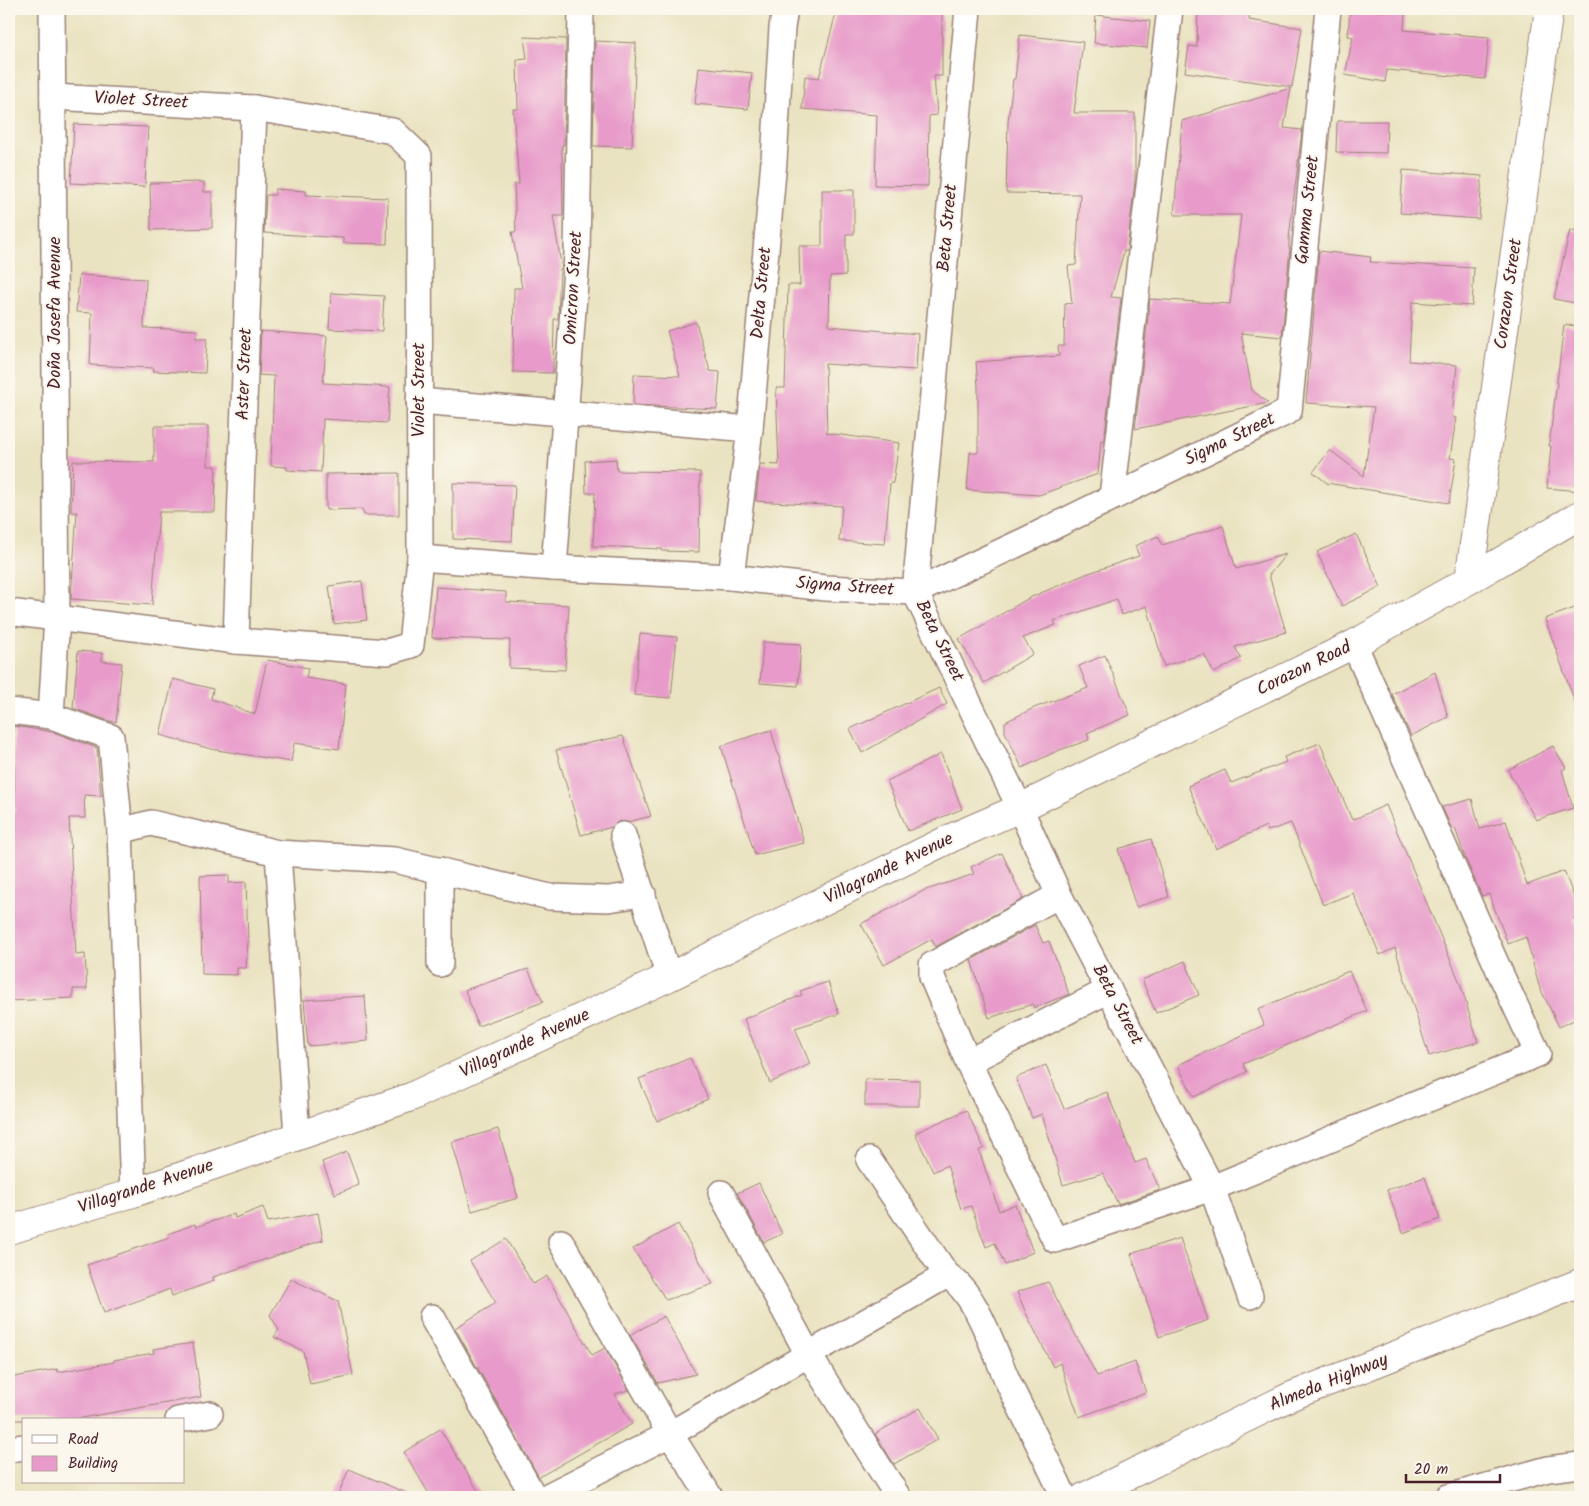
<svg xmlns="http://www.w3.org/2000/svg" width="1589" height="1506" font-family="Kalam,sans-serif">
  <style>
    .building { fill: #e89bca }
    .lines { fill: none; stroke-linecap: round; stroke-linejoin: round }
    .street-casing { stroke: #9a8176; stroke-width: 28 }
    .secondary-casing { stroke: #9a8176; stroke-width: 30 }
    .highway-casing { stroke: #9a8176; stroke-width: 30 }
    .street { stroke: #fff; stroke-width: 25 }
    .secondary { stroke: #fff; stroke-width: 28 }
    .highway { stroke: #fff; stroke-width: 28 }
    .labels { text-anchor: middle; dominant-baseline: central; stroke-width: 4; stroke-linejoin: round; paint-order: stroke }
    .street-label { font-size: 18px; fill: #4a1f2b; stroke: #fbf7ec }
  </style>
  <rect width="100%" height="100%" fill="#fbf7ec"/>
  <filter id="ink" filterUnits="userSpaceOnUse"><feTurbulence type="fractalNoise" baseFrequency=".02" numOctaves="2"/><feDisplacementMap in="SourceGraphic" scale="10" xChannelSelector="R" yChannelSelector="G"/><feConvolveMatrix kernelMatrix="1 2 1 2 8 2 1 2 1" color-interpolation-filters="sRGB"/></filter>
  <filter id="wash" filterUnits="userSpaceOnUse"><feTurbulence type="fractalNoise" baseFrequency=".0096" numOctaves="4" result="noise"/><feDisplacementMap in="SourceGraphic" scale="20" xChannelSelector="R" yChannelSelector="G"/><feGaussianBlur stdDeviation="1.12" result="paint"/><feColorMatrix in="noise" values="0 0 0 0 0 0 0 0 0 0 0 0 0 0 0 0 0 1.4 0 .05"/><feComposite in="paint" operator="in"/></filter>
  <g filter="url(#wash)">
    <rect width="100%" height="100%" fill="#eae3c1"/>
    <g id="blocks">
      <g class="building">
        <path d="M837,9H865V11L942,12V76H934L937,115L929,116L928,186L875,185L877,115L802,109L805,76L819,78Z"/>
        <path d="M1198,9H1250L1249,20L1302,28L1292,87L1185,72L1189,46L1197,47Z"/>
        <path d="M1350,9L1405,13L1404,30L1489,37L1485,79L1387,70L1385,82L1345,75L1353,37L1348,36Z"/>
        <path d="M1096,15L1150,21L1147,48L1094,43Z"/>
        <path d="M1020,35L1083,42L1074,113H1135V181L1127,251H1124L1111,297L1121,298L1104,441L1101,440L1098,474L1039,495L967,490L970,452L978,453V386L976,362L1059,356L1058,346H1064L1065,303L1072,304L1068,266L1076,265L1080,194L1006,193L1008,122L1013,79H1015Z"/>
        <path d="M524,37L566,39L564,145H562L563,216H553L562,269H560L558,319H554L553,373L513,372L514,288H522L512,232H516L514,184H519L513,109H518L517,60L527,59Z"/>
        <path d="M595,41L636,43L632,147L593,146Z"/>
        <path d="M699,67L752,73L748,109L695,104Z"/>
        <path d="M1291,88L1284,128L1302,130L1289,238V248H1290L1282,337L1241,333L1252,390L1268,403L1135,429L1150,299L1230,304L1241,215H1174L1182,121Z"/>
        <path d="M1337,121H1387L1386,153L1336,152Z"/>
        <path d="M74,124L148,127L145,187L71,183Z"/>
        <path d="M1403,170L1482,176L1479,219L1400,213Z"/>
        <path d="M204,182V192H212V228L151,230L150,183Z"/>
        <path d="M275,189L306,191V195L388,198L387,244L343,243V238L264,233L266,195H275Z"/>
        <path d="M822,190H854V234H846V275L830,276L829,326L918,334L916,370L825,364L827,433L899,443L893,483H890L885,544L839,541L842,506L756,501L760,464L779,465L776,388H785L788,285H800L799,246H822Z"/>
        <path d="M1570,230L1580,231V304L1554,299Z"/>
        <path d="M1319,251L1371,257L1370,262L1474,268L1472,306L1412,302L1409,361L1457,365L1452,417L1456,418L1450,458L1456,459L1449,503L1327,483L1313,472L1330,450L1364,476L1374,407L1306,403Z"/>
        <path d="M79,275L146,279L144,328L197,330L196,338H207L205,373L153,371L154,368L90,365L92,313L76,312Z"/>
        <path d="M331,293L384,296L382,331L329,329Z"/>
        <path d="M696,322L710,371L720,372L717,409L633,405L634,374L680,376L667,331Z"/>
        <path d="M1564,325L1580,326V491L1547,488L1551,446H1549Z"/>
        <path d="M261,331L327,336L323,383L390,387L387,423L323,419L321,472L287,470V467L271,466L274,376L259,375Z"/>
        <path d="M154,426H208V466H216L215,512H159L152,605L71,599L77,512H71L73,461L154,462Z"/>
        <path d="M616,459L617,471L700,472L699,552L662,551V549L593,546L595,493H586L585,461Z"/>
        <path d="M399,473V515H364L362,509L326,510V474Z"/>
        <path d="M453,483L515,485L512,541L453,539Z"/>
        <path d="M1223,526L1236,569L1286,554L1269,575L1286,632L1235,647L1241,658L1214,673L1204,654L1164,666L1147,606L1122,615L1117,599L1054,621L1056,625L1023,638L1033,654L984,683L959,639L1029,598L1086,574L1139,556L1135,546L1158,536L1162,545Z"/>
        <path d="M1356,534L1381,587L1342,606L1317,552Z"/>
        <path d="M362,581L367,620L334,624L329,586Z"/>
        <path d="M436,587L506,592V602L569,605L565,670L509,668L510,640L432,638Z"/>
        <path d="M1580,606V708H1577L1545,619Z"/>
        <path d="M640,634L677,637L671,698L634,695Z"/>
        <path d="M763,642L801,644L798,686L760,683Z"/>
        <path d="M78,651L102,653V661L122,663L116,722L109,721L73,708Z"/>
        <path d="M1105,655L1130,715L1087,733L1089,740L1057,751L1022,768L1005,732V722L1034,708L1088,688L1079,666Z"/>
        <path d="M267,660L308,668L306,678L346,684L339,749L294,743L291,762L211,749L160,735L173,679L213,689L211,699L255,714Z"/>
        <path d="M1435,672L1448,717L1411,736L1392,694Z"/>
        <path d="M939,688L947,704L862,753L850,729Z"/>
        <path d="M13,726L53,732L97,748L101,796L84,795L85,818H69L76,955L85,954L87,989H73V998L9,1001V812H15Z"/>
        <path d="M771,730L804,843L755,855L721,746Z"/>
        <path d="M623,736L651,816L628,822L619,821L612,827L581,835L556,750Z"/>
        <path d="M1320,743L1352,820L1386,805L1460,983L1478,1042L1429,1056L1395,948L1380,955L1353,893L1323,905L1291,823L1268,831L1266,826L1216,849L1188,786L1225,770L1231,783L1286,762L1284,757Z"/>
        <path d="M1553,746L1566,768L1562,770L1573,808L1536,820L1508,770Z"/>
        <path d="M941,754L962,809L908,831L887,781Z"/>
        <path d="M1472,799L1480,829L1506,821L1527,885L1564,871L1580,913V916L1574,918L1580,940V1017L1559,1027L1539,986L1526,937L1508,944L1489,894L1482,896L1466,860L1455,828L1452,829L1442,807Z"/>
        <path d="M1151,839L1169,897L1136,907L1118,849Z"/>
        <path d="M1002,853L1023,899L935,947L932,939L884,965L861,924L923,891L974,874L971,867Z"/>
        <path d="M229,875V883L246,882L248,941L246,968H237V975L202,974L200,876Z"/>
        <path d="M1035,925L1043,943L1049,941L1069,994L1034,1008L1033,1004L989,1018L971,960Z"/>
        <path d="M1185,961L1199,995L1156,1013L1142,980Z"/>
        <path d="M528,969L543,1002L478,1026L465,990Z"/>
        <path d="M1349,971L1367,1011L1243,1064L1247,1072L1194,1097L1178,1065L1264,1025L1258,1009Z"/>
        <path d="M828,982L839,1014L795,1028L810,1064L770,1083L744,1019L802,995L800,991Z"/>
        <path d="M365,996L368,1041L308,1046L304,1000Z"/>
        <path d="M690,1058L708,1099L657,1121L639,1079Z"/>
        <path d="M1046,1065L1064,1109L1107,1092L1135,1163L1146,1159L1160,1190L1118,1204L1103,1173L1063,1185L1042,1114L1032,1118L1016,1078Z"/>
        <path d="M865,1079L919,1080V1106H865Z"/>
        <path d="M966,1110L984,1148L979,1150L999,1211L1015,1204L1033,1252L1005,1265L995,1243L986,1247L971,1206L961,1209L947,1165L933,1172L915,1133Z"/>
        <path d="M498,1129L518,1198L472,1211L452,1142Z"/>
        <path d="M347,1152L359,1185L335,1194L322,1162Z"/>
        <path d="M1425,1177L1440,1219L1403,1233L1387,1190Z"/>
        <path d="M759,1183L782,1234L764,1242L737,1193Z"/>
        <path d="M263,1207L268,1222L318,1213L323,1240L213,1277L214,1281L172,1296L170,1289L104,1313L87,1265L169,1237L168,1234L195,1224L196,1227L234,1214L235,1218Z"/>
        <path d="M678,1224L713,1284L666,1300L633,1249Z"/>
        <path d="M1180,1238L1208,1320L1159,1337L1131,1254Z"/>
        <path d="M506,1239L533,1284L547,1276L592,1355L605,1348L629,1390L615,1394L632,1424L539,1477L455,1328L496,1303L470,1261Z"/>
        <path d="M291,1279L338,1301L353,1375L310,1384L303,1351L274,1337L279,1330L270,1315Z"/>
        <path d="M1048,1282L1097,1376L1135,1362L1146,1393L1079,1417L1060,1363L1053,1367L1026,1313L1017,1292Z"/>
        <path d="M664,1316L696,1374L658,1383L630,1335Z"/>
        <path d="M193,1343L201,1397L70,1420H9V1378L57,1369L58,1372L114,1362V1360L154,1353L153,1349Z"/>
        <path d="M920,1408L938,1439L894,1464L875,1434Z"/>
        <path d="M440,1429L482,1497H431L404,1452Z"/>
        <path d="M349,1469L416,1497H337Z"/>
      </g>
    </g>
  </g>
  <g filter="url(#ink)">
    <use href="#blocks" fill-opacity="0" stroke="#9a8176" stroke-width="1"/>
    <g class="lines">
      <defs>
        <g id="street">
          <path d="M968,9L915,592L1020,808L1059,895L1212,1188L1250,1296"/>
          <path d="M419,401L750,429"/>
          <path d="M1112,497L1170,9"/>
          <path d="M420,558L554,568L731,577L825,588L915,592L1028,539L1289,411L1328,9"/>
          <path d="M554,568L577,255L581,9"/>
          <path d="M731,577L750,429L774,161L782,28L785,9"/>
          <path d="M9,612L236,641L387,652L411,645L420,558L419,156L393,131L254,108L53,97"/>
          <path d="M236,641L254,108"/>
          <path d="M9,711L51,716L111,737L120,831"/>
          <path d="M51,716L57,617L52,9"/>
          <path d="M623,835L669,977"/>
          <path d="M278,853L297,1136"/>
          <path d="M440,870V964"/>
          <path d="M1059,895L932,965V977L968,1062L1055,1240L1212,1188L1538,1054L1502,977L1354,644"/>
          <path d="M968,1062L1109,990"/>
          <path d="M869,1160L947,1275"/>
          <path d="M133,1193L120,831L151,823L278,853L395,860L550,897L608,899L643,894"/>
          <path d="M721,1193L808,1354L898,1497"/>
          <path d="M561,1242L670,1434L710,1497"/>
          <path d="M432,1317L534,1497"/>
          <path d="M178,1420L210,1414"/>
          <path d="M9,1449L24,1447"/>
          <path d="M546,1497L670,1434L947,1275C977,1293 994,1352 1009,1384C1027,1422 1047,1459 1064,1497"/>
          <path d="M1448,1497L1548,1469L1580,1465"/>
        </g>
        <g id="secondary">
          <path d="M1469,580L1549,9"/>
          <path d="M9,1230L133,1193L411,1097L430,1088L669,977L951,838L1020,808L1354,644L1469,580L1580,515"/>
        </g>
        <path id="highway" d="M1084,1497L1289,1397L1580,1283"/>
      </defs>
      <use href="#street" class="street-casing"/>
      <use href="#secondary" class="secondary-casing"/>
      <use href="#highway" class="highway-casing"/>
      <use href="#street" class="street"/>
      <use href="#secondary" class="secondary"/>
      <use href="#highway" class="highway"/>
    </g>
  </g>
  <g class="labels">
    <g class="street-label">
      <text transform="translate(141 101) rotate(3)">Violet Street</text>
      <text transform="translate(1308 210) rotate(-84)">Gamma Street</text>
      <text transform="translate(948 228) rotate(-85)">Beta Street</text>
      <text transform="translate(574 288) rotate(-87)">Omicron Street</text>
      <text transform="translate(762 293) rotate(-85)">Delta Street</text>
      <text transform="translate(1509 294) rotate(-82)">Corazon Street</text>
      <text transform="translate(55 313) rotate(-90)">Doña Josefa Avenue</text>
      <text transform="translate(245 374) rotate(-88)">Aster Street</text>
      <text transform="translate(419 390) rotate(-90)">Violet Street</text>
      <text transform="translate(1230 440) rotate(-26)">Sigma Street</text>
      <text transform="translate(845 587) rotate(4)">Sigma Street</text>
      <text transform="translate(939 641) rotate(64)">Beta Street</text>
      <text transform="translate(1304 669) rotate(-26)">Corazon Road</text>
      <text transform="translate(889 869) rotate(-26)">Villagrande Avenue</text>
      <text transform="translate(1117 1005) rotate(62)">Beta Street</text>
      <text transform="translate(525 1044) rotate(-25)">Villagrande Avenue</text>
      <text transform="translate(146 1187) rotate(-18)">Villagrande Avenue</text>
      <text transform="translate(1329 1383) rotate(-22)">Almeda Highway</text>
    </g>
  </g>
  <rect width="1589" height="1506" fill="none" stroke="#fbf7ec" stroke-width="30"/>
  <rect x="22" y="1418" width="162" height="65" fill="#fbf7ec" stroke="#b4a19f"/>
  <rect x="32" y="1435" width="25" height="8" fill="#ffffff" stroke="#b4a19f"/>
  <text x="68" y="1444" font-size="15" fill="#4a1f2b">Road</text>
  <rect x="32" y="1456" width="25" height="15" fill="#e89bca" stroke="#b4a19f"/>
  <text x="68" y="1468" font-size="15" fill="#4a1f2b">Building</text>
  <path d="M1406 1474v8h94v-8" fill="none" stroke="#4a1f2b" stroke-width="2.5"/>
  <text x="1414" y="1474" font-size="15" fill="#4a1f2b" stroke="#fbf7ec" stroke-width="4" paint-order="stroke">20 m</text>
</svg>
